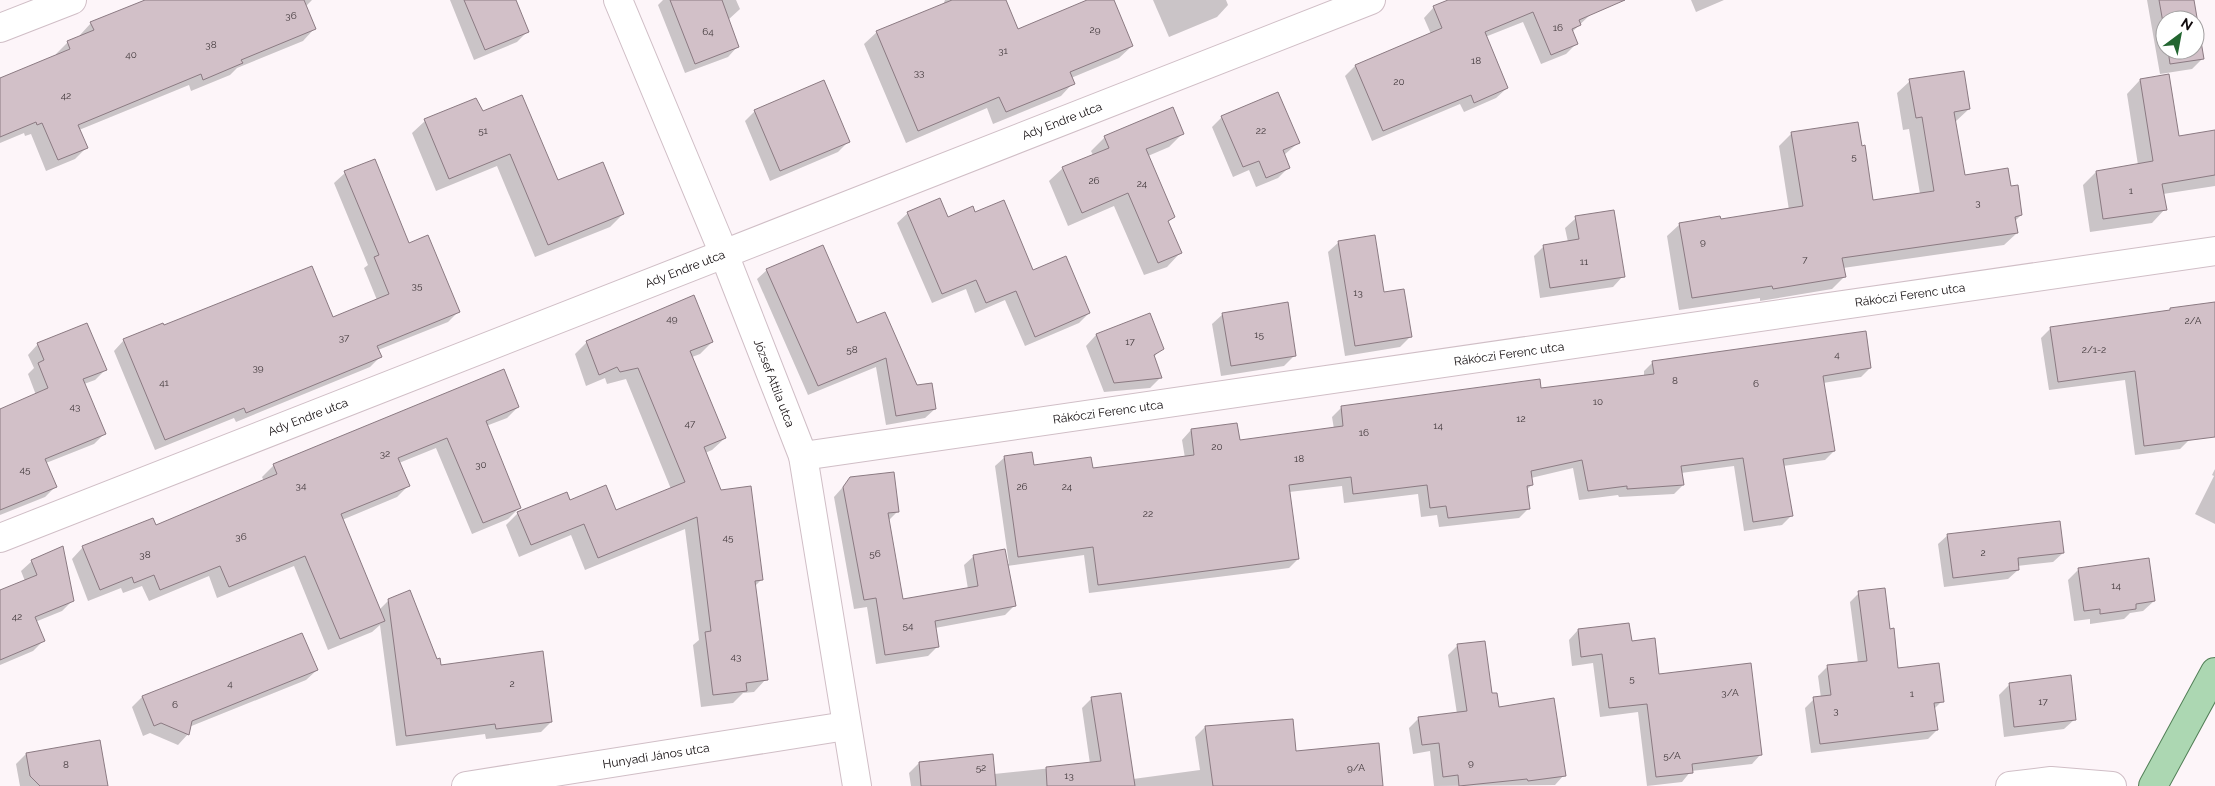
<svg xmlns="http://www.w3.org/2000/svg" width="2215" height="786" font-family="Raleway,sans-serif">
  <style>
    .shadow { fill: #0003; fill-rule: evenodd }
    .building { fill: #d2c0c8; stroke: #8b7a82 }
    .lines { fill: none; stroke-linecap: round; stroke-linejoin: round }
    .minor-casing { stroke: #d0bec6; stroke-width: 30 }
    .major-casing { stroke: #527f57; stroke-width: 30 }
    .minor { stroke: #fff; stroke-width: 28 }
    .major { stroke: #acd7b2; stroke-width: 28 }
    .labels { text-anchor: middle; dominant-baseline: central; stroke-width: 5; stroke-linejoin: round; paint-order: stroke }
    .number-label { font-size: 10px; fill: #42393c }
    .street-label { font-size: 12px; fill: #120c0e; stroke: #fff }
  </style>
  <rect width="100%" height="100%" fill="#fdf5f9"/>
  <g class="shadow">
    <path d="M150,0H312L305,7L314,29L303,41L237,68L230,75L191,91L189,85L79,130L86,148L75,159L46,171L31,134L25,136L24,133L0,143V86L57,56L56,54L68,42L80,37V35L91,23Z"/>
    <path d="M450,0H515L528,31L517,42L474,60Z"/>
    <path d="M663,0H736L740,9L728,20L738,46L728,57L685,73L658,5Z"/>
    <path d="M945,0H1004L1017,30L1090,0H1112L1132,46L1119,58L1071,78L1073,83L1061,96L993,124L987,108L906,143L864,44L877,32L943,5Z"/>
    <path d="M1153,0H1226L1228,5L1217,17L1169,37Z"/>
    <path d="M1451,0H1585L1591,14L1572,32L1577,43L1566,54L1541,64L1523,22L1485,37L1507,88L1496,98L1464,112L1460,104L1372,141L1345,76L1355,66L1431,34L1424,18L1434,7Z"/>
    <path d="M1691,0H1724L1696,12Z"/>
    <path d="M2147,0H2193L2202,59L2192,69L2160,74ZM2165,20H2195V50H2165Z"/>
    <path d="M2140,80L2178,137L2215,131V186L2163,194L2165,209L2152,223L2090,232L2083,185L2096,172L2138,165L2127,94Z"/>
    <path d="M1910,81L1969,109L1955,122L1964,176L2010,188L2021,215L2015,221L2017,233L2004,245L1843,268L1844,277L1832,289L1760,301V298L1679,310L1667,236L1680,224L1720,221L1789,210L1779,146L1792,133L1872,201L1920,194L1909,129L1903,130L1897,93Z"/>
    <path d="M755,111L848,142L838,152L770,181L745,121Z"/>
    <path d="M482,113L557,182L623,214L610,227L535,257L497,166L436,191L412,133L425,121Z"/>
    <path d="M1222,117L1298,143L1284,155L1289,167L1278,178L1256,187L1249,170L1233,177L1212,127Z"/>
    <path d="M1183,133L1169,147L1148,156L1174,217L1167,223L1180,253L1167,267L1144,275L1114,206L1068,226L1049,181L1063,168L1093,155L1091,151L1105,137Z"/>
    <path d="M374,160L408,244L458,312L448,322L378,350L380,357L370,367L236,422L234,418L155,450L114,351L124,340L163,327L332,319L377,300L364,268L368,265L334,183L345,173Z"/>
    <path d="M908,213L948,218L975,214L1032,272L1089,313L1079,323L1025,346L1005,300L975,313L966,289L932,303L897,223Z"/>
    <path d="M1576,218L1623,276L1613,287L1540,298L1534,256L1544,246L1568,242L1565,228Z"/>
    <path d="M1339,242L1383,293L1410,337L1400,347L1345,356L1328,252Z"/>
    <path d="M767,270L857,325L935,409L925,418L886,425L876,367L808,395L757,279Z"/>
    <path d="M2215,303V356L2190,439L2180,449L2135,455L2125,380L2049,390L2041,338L2051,328L2168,312L2171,309Z"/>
    <path d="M1223,314L1295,355L1284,366L1221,376L1212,324Z"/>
    <path d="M1150,315L1162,348L1154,357L1161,377L1150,388L1104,392L1086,346L1096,335Z"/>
    <path d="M587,342H712L700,354L692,357L725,438L712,450L705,453L720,491L761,580L754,587L766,679L754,692L743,693L733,703L701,707L693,645L699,640L685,529L585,570L571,535L519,557L506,525L518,513L569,501L616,512L671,489L626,379L607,384L605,378L586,386L575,354Z"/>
    <path d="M38,344L105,370L95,380L84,384L105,433L94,444L46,463L56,486L45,497L0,515V411L36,395L28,374L34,368L28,355Z"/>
    <path d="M1653,362L1870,368L1861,377L1823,383L1834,451L1825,460L1783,466L1791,516L1782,525L1744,531L1734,466L1681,473L1683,485L1674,494L1619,497L1618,495L1579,500L1573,468L1531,478L1532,485L1526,490L1528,509L1519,518L1439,527L1437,515L1421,517L1418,494L1344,503L1342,486L1289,492L1298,559L1289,568L1089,593L1084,555L1007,566L1015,605L1005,615L935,628L938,646L928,656L876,664L867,607L854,609L834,497L850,479L898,511L888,521L902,601L968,589L964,565L974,556L1009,564L995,466L1005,457L1033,466L1092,470L1185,458L1182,440L1191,430L1238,441L1334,429L1332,417L1341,408L1540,390L1644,376V371Z"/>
    <path d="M518,407L507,418L486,426L520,507L508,519L472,534L436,448L399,463L408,486L397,497L342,520L379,610L389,600L440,666L551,722L541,732L486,739L485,734L396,746L380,625L372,632L328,650L294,566L217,598L209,576L149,601L142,586L123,593L121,588L88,601L72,559L83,547L155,526L264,481L262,477L274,465Z"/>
    <path d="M2215,469V524L2195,514L2214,476L2212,475Z"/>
    <path d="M1948,535L2063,553L2053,562L2017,566L2018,570L2008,579L1944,587L1938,544Z"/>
    <path d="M2148,560L2154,601L2143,611L2130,613L2124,619L2090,624V619L2074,621L2068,580L2078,570Z"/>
    <path d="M32,561L72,601L62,611L35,622L43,641L33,651L0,665V592L25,581L21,571Z"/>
    <path d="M1859,593L1889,630L1897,670L1942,701L1934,709L1937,730L1928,739L1811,753L1805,708L1814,699L1821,698L1818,676L1827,667L1858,663L1850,602Z"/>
    <path d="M1628,624L1630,642L1658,676L1761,754L1752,764L1691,771L1682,782L1647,786L1638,712L1600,717L1593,663L1572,666L1569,640L1578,630Z"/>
    <path d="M302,635L317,670L306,680L189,727L188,734L178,745L150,733L143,736L132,707L142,697Z"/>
    <path d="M1458,645L1491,695L1498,708L1564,775L1555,785L1434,786L1430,751L1413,754L1409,728L1419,718L1457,714L1448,655Z"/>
    <path d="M2009,685L2075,719L2064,729L2004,737L1999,695Z"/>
    <path d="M1092,698L1133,779L1200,770L1195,737L1205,727L1295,752L1382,786H911L909,773L919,763L994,774L1090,764L1082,708Z"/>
    <path d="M26,754L107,786H20L16,764Z"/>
  </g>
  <g class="building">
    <path d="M145,0H304L316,29L241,60L243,63L203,80L201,74L78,125L88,148L58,160L42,123L37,125L36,122L0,137V78L70,49L67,41L94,30L90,22Z"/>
    <path d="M464,0H516L529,32L485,50Z"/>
    <path d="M670,0H722L739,47L695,64Z"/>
    <path d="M952,0H1006L1018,29L1087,0H1114L1133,46L1070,72L1075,84L1006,112L999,97L918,131L876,31Z"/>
    <path d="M1448,0H1625L1579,20L1581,25L1572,29L1578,44L1551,55L1533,12L1485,32L1508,88L1474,103L1471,95L1383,131L1355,65L1442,28L1433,6Z"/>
    <path d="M2159,0H2194L2204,59L2170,64L2168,50H2195V20H2165V34Z"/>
    <path d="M1964,71L1970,109L1954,112L1965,175L2008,168L2011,186L2018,185L2022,215L2015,217L2018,233L1842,258L1846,277L1773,289L1772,286L1692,298L1679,223L1720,216L1721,219L1803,206L1791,132L1858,122L1862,146L1865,145L1873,200L1934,191L1922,117L1916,118L1909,79Z"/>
    <path d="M2169,74L2179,136L2215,130V175L2162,184L2167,210L2103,219L2096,171L2153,161L2140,79Z"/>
    <path d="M824,80L850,142L780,171L754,110Z"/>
    <path d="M1278,92L1300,143L1283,150L1290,168L1266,178L1259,161L1243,167L1221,116Z"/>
    <path d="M522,95L558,180L603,162L624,214L548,245L510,154L449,179L424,119L476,98L483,111Z"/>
    <path d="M1173,107L1184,134L1146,149L1175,217L1168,221L1182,253L1158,263L1128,193L1082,213L1062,167L1109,148L1104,136Z"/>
    <path d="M375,159L409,243L428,235L460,312L377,346L382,357L246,413L244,408L165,440L123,339L163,323L164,325L312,266L333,317L389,294L374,257L379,255L344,171Z"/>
    <path d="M940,198L948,217L973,206L975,212L1004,200L1033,270L1066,256L1090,313L1035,337L1016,291L986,303L976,280L942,294L907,212Z"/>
    <path d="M1614,210L1625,277L1550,288L1543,245L1579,239L1575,216Z"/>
    <path d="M1375,235L1384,292L1404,289L1412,337L1355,346L1338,241Z"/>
    <path d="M823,245L857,323L885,312L917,385L932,383L936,409L896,416L886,358L818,386L766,269Z"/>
    <path d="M694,295L713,342L690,351L726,438L704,447L721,490L751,486L763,580L755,581L768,680L746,683L747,691L713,695L705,632L711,631L697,517L598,558L584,524L531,545L517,512L567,492L570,500L606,485L616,510L685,482L638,368L620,372L617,367L599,375L586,341Z"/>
    <path d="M1288,302L1296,356L1231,366L1222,313Z"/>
    <path d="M2215,302V437L2144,446L2135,371L2058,382L2050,327L2170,310V308Z"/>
    <path d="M1150,313L1164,349L1154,355L1162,378L1114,383L1096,334Z"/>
    <path d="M87,323L107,370L83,379L106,434L45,459L57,487L0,510V409L48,388L38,363L44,360L37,343Z"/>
    <path d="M1866,331L1871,368L1823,376L1835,451L1783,459L1793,516L1753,522L1743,458L1681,466L1684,485L1627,489V486L1588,491L1582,460L1531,471L1533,485L1527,486L1530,509L1448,518L1446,506L1430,508L1427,485L1353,494L1351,477L1289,485L1299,559L1098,585L1093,547L1018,557L1004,456L1032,452L1034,465L1091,457L1093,468L1194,455L1191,429L1237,423L1240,440L1343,426L1341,406L1540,379L1541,388L1654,374L1652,361Z"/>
    <path d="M504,369L519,407L486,421L521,508L483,523L447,438L398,458L410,486L341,514L385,621L340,639L305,556L229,587L220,566L160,590L154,575L134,583L132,577L100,590L82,546L153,518L156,525L277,474L273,464Z"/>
    <path d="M894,472L899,512L888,513L903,599L978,586L973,555L1005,549L1016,606L935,621L939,647L885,655L876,598L864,600L843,487L850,477Z"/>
    <path d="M2060,521L2064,553L2018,558L2019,570L1953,578L1947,534Z"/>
    <path d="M63,546L74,601L35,617L45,641L0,660V590L37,575L31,560Z"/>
    <path d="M2149,558L2155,601L2136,604V609L2100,614V609L2084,611L2078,568Z"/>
    <path d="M1885,588L1890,629L1894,628L1898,668L1939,663L1944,702L1934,703L1938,730L1820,744L1813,697L1831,695L1827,665L1867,661L1858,591Z"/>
    <path d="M410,590L437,659L440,658L441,665L543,651L552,722L496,729L495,724L406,736L388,599Z"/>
    <path d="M1629,623L1632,641L1655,638L1659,674L1751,663L1762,755L1692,764L1693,773L1656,777L1647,704L1609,708L1602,654L1581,657L1578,629Z"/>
    <path d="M302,633L318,670L192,721L189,735L161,723L154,726L142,696Z"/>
    <path d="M1485,641L1492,693H1497L1499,707L1554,698L1566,776L1528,781L1527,779L1459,786L1458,775L1443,777L1439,743L1422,745L1418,717L1467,711L1457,644Z"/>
    <path d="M2071,675L2076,720L2014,727L2009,683Z"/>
    <path d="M1121,693L1135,786H1047L1046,767L1101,761L1091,697Z"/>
    <path d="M1293,719L1296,751L1379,743L1383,786H1213L1205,726Z"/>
    <path d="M100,740L108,786H40L30,776L26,753Z"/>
    <path d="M993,754L996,786H921L919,762Z"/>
  </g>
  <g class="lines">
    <defs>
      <g id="minor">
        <path d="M618,0L724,254L803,456L857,786"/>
        <path d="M0,28L72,0"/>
        <path d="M803,456L2215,251"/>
        <path d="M0,538L1371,0"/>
        <path d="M466,786L846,726"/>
        <path d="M2010,786L2051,781L2112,786"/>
      </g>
      <path id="major" d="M2153,786L2215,672"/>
    </defs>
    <use href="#minor" class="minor-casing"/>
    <use href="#major" class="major-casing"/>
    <use href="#minor" class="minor"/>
    <use href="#major" class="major"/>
  </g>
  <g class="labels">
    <g class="number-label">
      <text x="291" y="15">36</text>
      <text x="1558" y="27">16</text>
      <text x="1095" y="29">29</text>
      <text x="708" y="31">64</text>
      <text x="211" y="44">38</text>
      <text x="1003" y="50">31</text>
      <text x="131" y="54">40</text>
      <text x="1476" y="60">18</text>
      <text x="919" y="72">33</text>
      <text x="1399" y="81">20</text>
      <text x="66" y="95">42</text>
      <text x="483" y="130">51</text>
      <text x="1261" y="130">22</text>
      <text x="1854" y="156">5</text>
      <text x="1094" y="180">26</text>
      <text x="1142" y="183">24</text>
      <text x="2131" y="190">1</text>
      <text x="1978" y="202">3</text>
      <text x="1703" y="241">9</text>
      <text x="1805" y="259">7</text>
      <text x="1584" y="261">11</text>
      <text x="417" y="285">35</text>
      <text x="1358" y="292">13</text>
      <text x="672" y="318">49</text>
      <text x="2193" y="320">2/A</text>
      <text x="1259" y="334">15</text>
      <text x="344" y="337">37</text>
      <text x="1130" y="341">17</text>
      <text x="852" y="349">58</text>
      <text x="2094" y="349">2/1-2</text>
      <text x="1837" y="354">4</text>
      <text x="258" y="367">39</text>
      <text x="1675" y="380">8</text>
      <text x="164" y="382">41</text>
      <text x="1756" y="383">6</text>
      <text x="1598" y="401">10</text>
      <text x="75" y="406">43</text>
      <text x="1521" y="418">12</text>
      <text x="690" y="423">47</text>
      <text x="1438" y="425">14</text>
      <text x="1364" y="432">16</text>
      <text x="1217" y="446">20</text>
      <text x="385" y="453">32</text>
      <text x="1299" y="458">18</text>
      <text x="481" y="464">30</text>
      <text x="25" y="469">45</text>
      <text x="301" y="485">34</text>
      <text x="1022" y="486">26</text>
      <text x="1067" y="486">24</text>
      <text x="1148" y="513">22</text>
      <text x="241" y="536">36</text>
      <text x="728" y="537">45</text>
      <text x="1983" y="552">2</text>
      <text x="875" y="553">56</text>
      <text x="145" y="554">38</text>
      <text x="2116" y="585">14</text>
      <text x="17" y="616">42</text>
      <text x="908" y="625">54</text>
      <text x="736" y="656">43</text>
      <text x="1632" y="678">5</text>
      <text x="230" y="683">4</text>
      <text x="512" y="683">2</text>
      <text x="1730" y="692">3/A</text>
      <text x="1912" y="693">1</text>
      <text x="2043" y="701">17</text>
      <text x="175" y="704">6</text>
      <text x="1836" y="710">3</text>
      <text x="1672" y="755">5/A</text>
      <text x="1471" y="762">9</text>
      <text x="66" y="764">8</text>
      <text x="981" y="767">52</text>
      <text x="1356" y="767">9/A</text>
      <text x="1069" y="775">13</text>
    </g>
    <g class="street-label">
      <text transform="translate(1062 121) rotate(-21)">Ady Endre utca</text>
      <text transform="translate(685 269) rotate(-21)">Ady Endre utca</text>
      <text transform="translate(1910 295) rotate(-8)">Rákóczi Ferenc utca</text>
      <text transform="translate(1509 354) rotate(-8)">Rákóczi Ferenc utca</text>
      <text transform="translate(774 383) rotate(69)">József Attila utca</text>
      <text transform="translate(1108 412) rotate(-8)">Rákóczi Ferenc utca</text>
      <text transform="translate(308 417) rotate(-21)">Ady Endre utca</text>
      <text transform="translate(656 756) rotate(-9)">Hunyadi János utca</text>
    </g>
  </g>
  <g transform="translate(2180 35) rotate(32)"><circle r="24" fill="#ffffff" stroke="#a09e9f"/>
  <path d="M0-4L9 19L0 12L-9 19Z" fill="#236631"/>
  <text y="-8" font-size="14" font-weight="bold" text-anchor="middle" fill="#120c0e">N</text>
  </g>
</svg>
